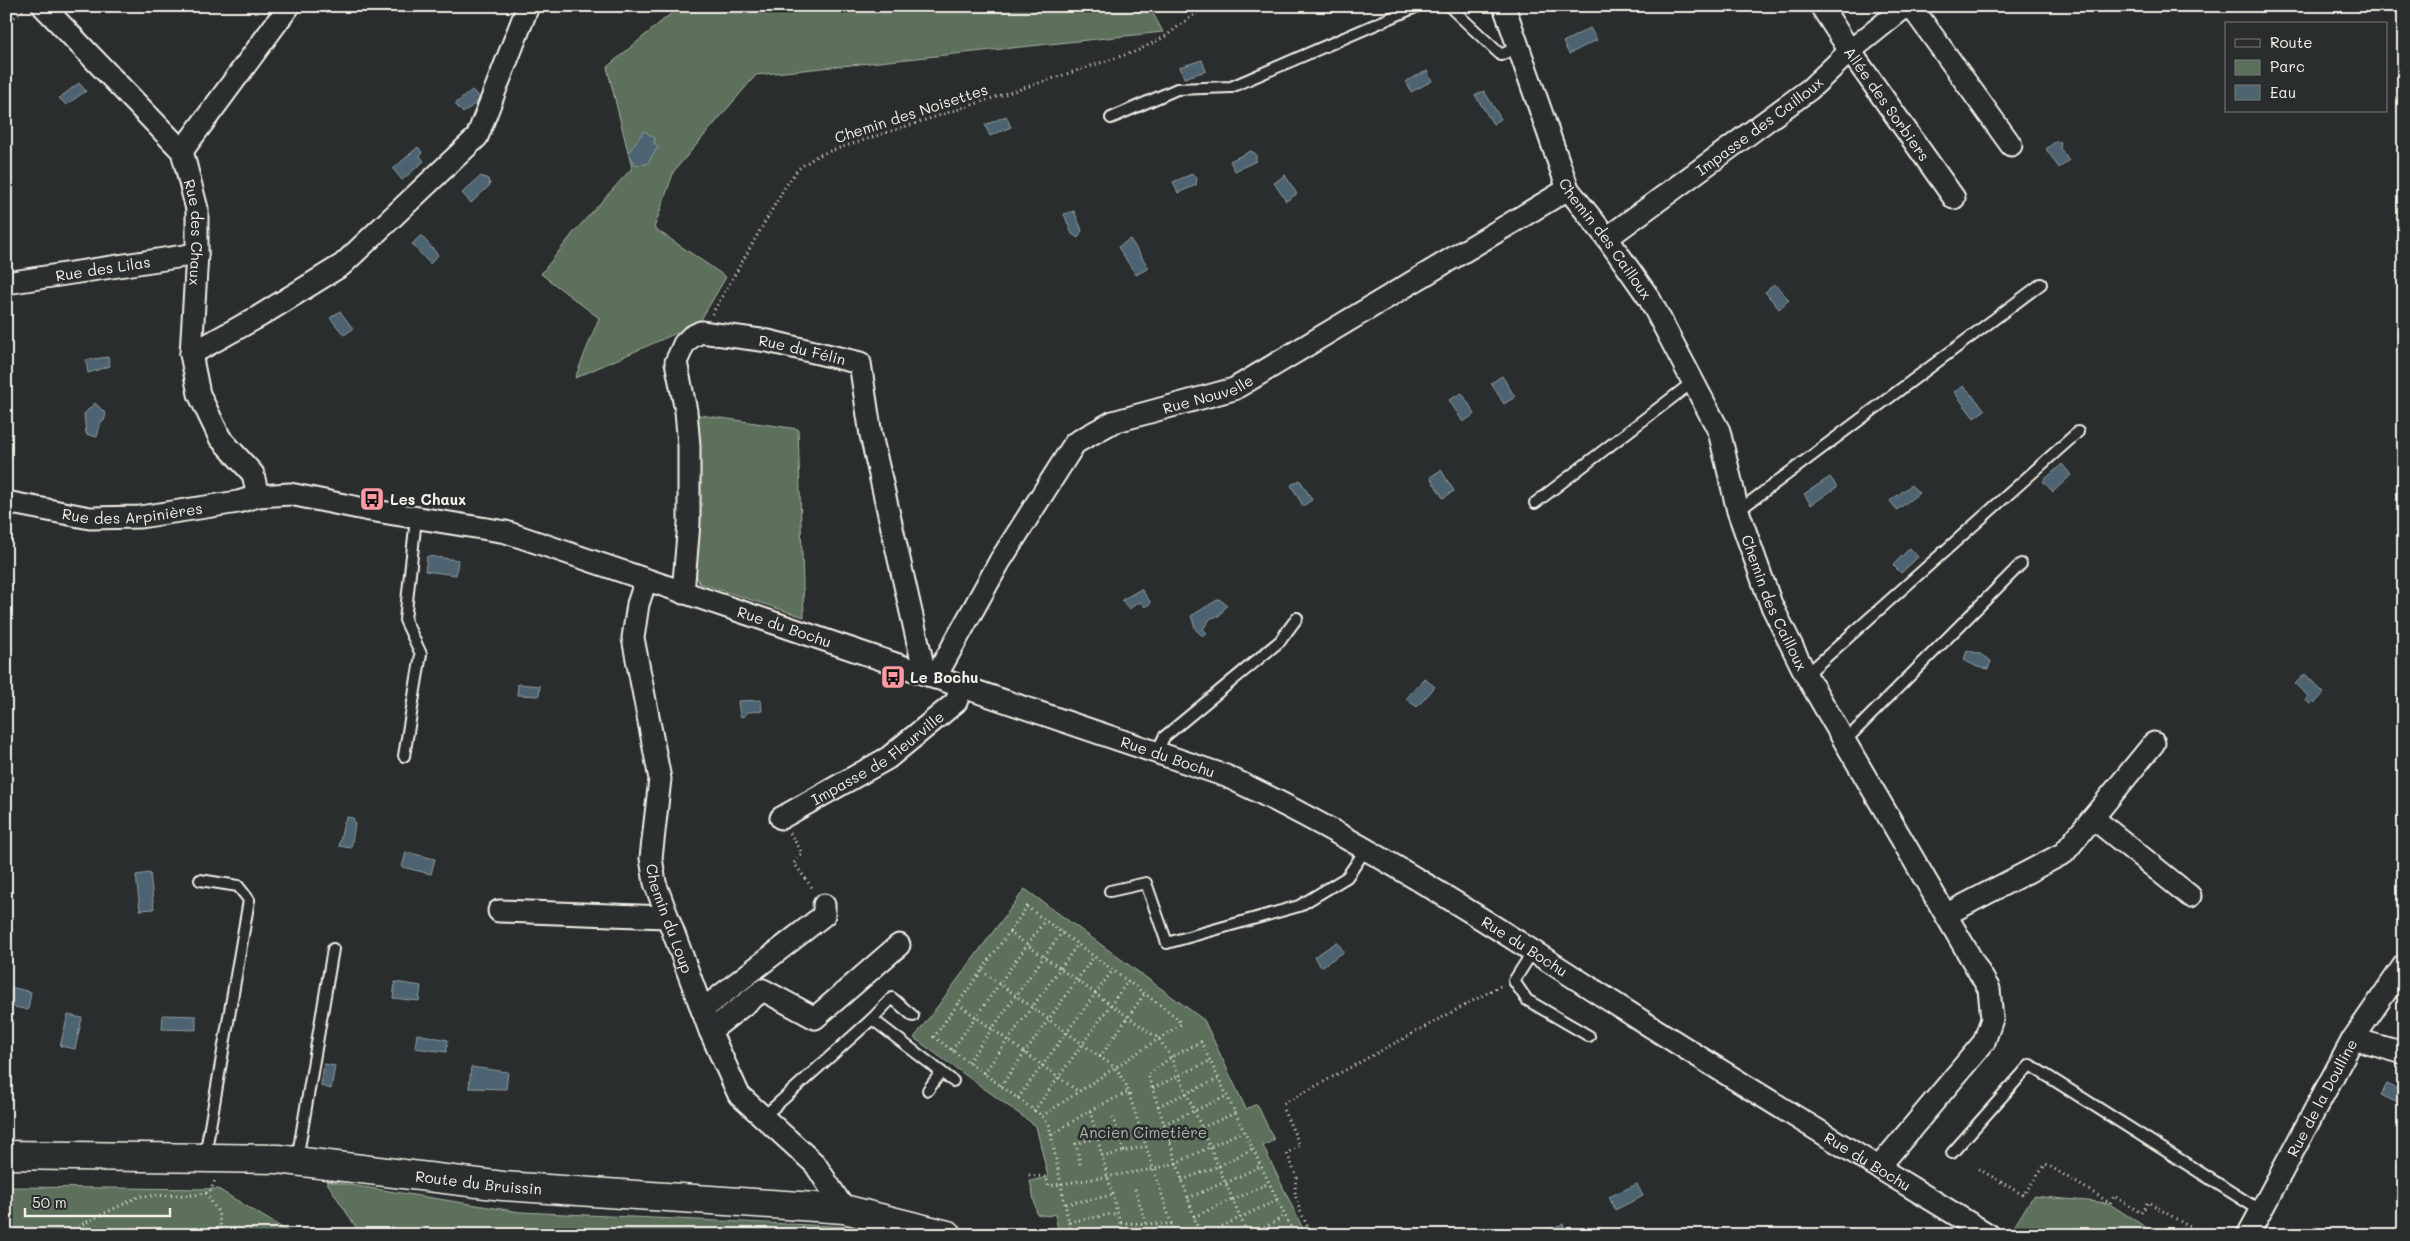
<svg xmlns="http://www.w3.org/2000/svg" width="2410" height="1241" font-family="Mali,sans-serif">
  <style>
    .green { fill: #5b705b; stroke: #a8b0a2 }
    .water { fill: #4d6471; stroke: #909ca1 }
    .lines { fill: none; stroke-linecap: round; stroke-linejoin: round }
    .lane-casing { stroke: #f4f1e8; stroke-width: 14 }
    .street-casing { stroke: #f4f1e8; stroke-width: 25 }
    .secondary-casing { stroke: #f4f1e8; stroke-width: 31 }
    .path { stroke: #f4f1e8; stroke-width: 3; stroke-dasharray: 1 4; stroke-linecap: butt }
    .lane { stroke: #2a2d2e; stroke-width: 10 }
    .street { stroke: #2a2d2e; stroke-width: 21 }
    .secondary { stroke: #2a2d2e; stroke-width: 28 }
    .labels { text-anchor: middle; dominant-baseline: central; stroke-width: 5; stroke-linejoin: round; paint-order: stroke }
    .street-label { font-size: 15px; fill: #f4f1e8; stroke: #2a2d2e }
    .poi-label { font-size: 15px; font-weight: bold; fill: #f4f1e8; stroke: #2a2d2e; text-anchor: start }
    .park-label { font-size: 15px; fill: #afb7a9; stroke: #2a2d2e }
  </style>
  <rect width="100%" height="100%" fill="#2a2d2e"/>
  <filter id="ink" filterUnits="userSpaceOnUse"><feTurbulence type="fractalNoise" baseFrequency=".02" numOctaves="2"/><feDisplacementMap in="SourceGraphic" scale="10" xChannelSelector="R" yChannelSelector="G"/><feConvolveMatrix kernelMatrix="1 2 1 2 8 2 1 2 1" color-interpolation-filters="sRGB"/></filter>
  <g filter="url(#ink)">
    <g class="green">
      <path d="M707,6H1149L1163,32L756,75L674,171L654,228L726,277L699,323L575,378L599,318L541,274L574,232L632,168L607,67L674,11Z"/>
      <path d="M693,414L798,429L804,617L699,583L694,568Z"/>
      <path d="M1025,889L1204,1020L1246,1109L1257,1104L1274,1140L1263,1146L1306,1235H1059L1055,1214L1048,1216L1037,1214L1030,1181L1048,1177L1036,1126L914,1038Z"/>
      <path d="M326,1181L520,1212L854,1227L885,1235H361Z"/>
      <path d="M6,1187L218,1189L294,1235H6Z"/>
      <path d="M2033,1196L2108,1203L2158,1235H2016L2011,1232Z"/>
    </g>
    <g class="water">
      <path d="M1590,28L1597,40L1569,54L1563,42Z"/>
      <path d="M1202,60L1206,71L1184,78L1180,67Z"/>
      <path d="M1427,71L1432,81L1411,92L1406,81Z"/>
      <path d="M79,83L86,91L66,105L59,98Z"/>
      <path d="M472,90L481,99L463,113L455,104Z"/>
      <path d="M1484,91L1501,119L1493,124L1475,95Z"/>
      <path d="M1006,116L1011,127L990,136L985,125Z"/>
      <path d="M644,131L655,138L654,144L658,147L647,164L636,165L629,154L630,150Z"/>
      <path d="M2056,141L2061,142L2060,148L2069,161L2059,168L2046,149Z"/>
      <path d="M418,147L422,152L420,156L424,161L402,180L393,169Z"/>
      <path d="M1251,151L1256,154V161L1235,171L1230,161Z"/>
      <path d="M1192,174L1197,178L1196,185L1178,193L1173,182Z"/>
      <path d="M1285,175L1297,194L1286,201L1274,183Z"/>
      <path d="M481,176L488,179L490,185L471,203L462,193Z"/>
      <path d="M1074,211L1082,230L1078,238L1072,234L1064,214Z"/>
      <path d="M421,235L438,255L430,264L412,244Z"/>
      <path d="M1130,239L1149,268L1136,275L1118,247Z"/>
      <path d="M1775,284L1789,300L1779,309L1765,292Z"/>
      <path d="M340,311L353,329L344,335L330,318Z"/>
      <path d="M108,357L110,366L88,373L86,360Z"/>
      <path d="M1502,376L1515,397L1504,404L1491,383Z"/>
      <path d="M1964,386L1985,410L1974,418L1954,392Z"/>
      <path d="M1462,393L1475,414L1463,422L1449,400Z"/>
      <path d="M95,403L106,414L104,421H101L97,437L86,434L84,414Z"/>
      <path d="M2062,464L2071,475L2053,492L2043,481Z"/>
      <path d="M1441,470L1454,491L1443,498L1430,477Z"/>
      <path d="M1830,477L1837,487L1811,505L1804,494Z"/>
      <path d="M1300,480L1312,500L1303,506L1291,485Z"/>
      <path d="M1911,485L1919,493L1897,510L1890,501Z"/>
      <path d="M1910,548L1918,557L1901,573L1893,565Z"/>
      <path d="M427,556L458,560L456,575L425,571Z"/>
      <path d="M1141,589L1151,603L1145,607L1140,602L1129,609L1122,600Z"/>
      <path d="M1219,599L1227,605L1219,616L1211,618L1203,629L1207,633L1204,637L1196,630L1191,616Z"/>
      <path d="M1967,650L1980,654L1991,661L1988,669L1977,667L1964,660Z"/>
      <path d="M2305,674L2324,693L2315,703L2313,701L2310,704L2305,700L2308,696L2295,684Z"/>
      <path d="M1424,678L1435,687L1417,707L1406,699Z"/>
      <path d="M518,684L540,686L539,696L517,695Z"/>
      <path d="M761,700L762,711L748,712L744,717L740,716L738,701Z"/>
      <path d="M347,817L353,818L355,824L351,848L339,846L344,822Z"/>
      <path d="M406,852L435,859L431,874L402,867Z"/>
      <path d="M150,873L154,909L140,910L136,875Z"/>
      <path d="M1337,942L1344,952L1321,967L1314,957Z"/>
      <path d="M395,982L421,986L419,1001L393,998Z"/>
      <path d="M6,986L31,992L28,1010L6,1005Z"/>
      <path d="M68,1015L82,1018L75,1049L60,1046Z"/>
      <path d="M163,1015L196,1016V1030L162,1029Z"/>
      <path d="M417,1034L448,1040L446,1052L415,1048Z"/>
      <path d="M324,1064L335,1066L331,1089L321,1086Z"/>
      <path d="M471,1067L508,1072L506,1089L469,1088Z"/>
      <path d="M2387,1084L2404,1092V1106L2381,1095Z"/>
      <path d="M1637,1184L1643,1196L1615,1210L1609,1197Z"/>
      <path d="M1563,1224L1566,1235H1554L1552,1228Z"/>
    </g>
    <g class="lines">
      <defs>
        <g id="lane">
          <path d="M1449,6L1501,55L1519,46"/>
          <path d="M1111,118L1177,89L1231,87L1418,6"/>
          <path d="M1535,503L1694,381"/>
          <path d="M1738,511L2041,284"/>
          <path d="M1806,675L2078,432"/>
          <path d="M1845,741L2021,564"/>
          <path d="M1157,752L1164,737L1280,641L1297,618"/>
          <path d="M404,756L421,654L405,620L416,518"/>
          <path d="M200,880L238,886L249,900L205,1156"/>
          <path d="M1110,891L1146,883L1167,943L1299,906L1347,877L1366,849"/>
          <path d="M1533,951L1514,981L1527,1000L1589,1036"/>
          <path d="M872,1019L892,998L913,1016"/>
          <path d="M928,1090L941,1072"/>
          <path d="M762,1118L872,1019L953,1081"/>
          <path d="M1952,1153L2030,1065L2261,1211"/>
          <path d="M297,1160L333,949"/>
        </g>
        <g id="street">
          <path id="s1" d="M43,6L182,151L197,209V254L191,354L199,394L220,438L253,474L258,496"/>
          <path id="s2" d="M1504,6L1568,189L1607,238L1649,298L1719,431L1738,511L1771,604L1806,675L1989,989L1992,1019L1984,1042L1879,1167"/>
          <path id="s3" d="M1821,6L1850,51L1954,198"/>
          <path d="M1911,6L2011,145"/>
          <path d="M182,151L289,6"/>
          <path id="s4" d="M1607,238L1810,89L1850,51L1906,6"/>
          <path id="s5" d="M6,283L197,254"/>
          <path d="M191,354L258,317L342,265L477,137L528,6"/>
          <path id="s6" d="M6,502L90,518L140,517L238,502L258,496L290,494L369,510L506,532L1226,776C1372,845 1506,934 1642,1021C1757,1094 1873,1164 1989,1235"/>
          <path id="s7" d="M646,580L638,604L633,638L660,779L651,858L655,883L710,1031L739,1095L815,1164L844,1209"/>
          <path id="s8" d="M683,593L689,523V446L686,411L676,362L684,344L691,337L701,332L768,341L860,363L871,435L925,674"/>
          <path id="s9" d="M935,678L1000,561L1075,443L1113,422L1234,389L1568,189"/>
          <path id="s10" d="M781,818L888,758L956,702L962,687"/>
          <path d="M2093,818L2190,896"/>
          <path d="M499,911L666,917"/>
          <path d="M1947,914L2064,853L2154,743"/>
          <path d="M702,1010L824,915V905"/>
          <path d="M710,1031L763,990L815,1018L899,945"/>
          <path d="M2353,1039L2404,1053"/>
          <path id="s11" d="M2248,1235L2353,1039L2404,965"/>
        </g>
        <g id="secondary">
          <path id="s12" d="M6,1155L278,1159L503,1186L844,1209L948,1235"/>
        </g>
      </defs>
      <use href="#lane" class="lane-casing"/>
      <use href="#street" class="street-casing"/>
      <use href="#secondary" class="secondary-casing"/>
      <g class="path">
        <path d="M6,23L25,9"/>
        <path d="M712,314L785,187L798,169L818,155L1137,51L1166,36L1205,6"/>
        <path d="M790,833L802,853L794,863L813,889"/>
        <path d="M1009,932L1159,1039L1171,1057L1248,1235"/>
        <path d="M982,971L1117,1069L1126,1085L1175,1235"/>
        <path d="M958,1004L1079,1092"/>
        <path d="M952,1050L1045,920"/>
        <path d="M1100,1057L1145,993"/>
        <path d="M968,1062L1062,932"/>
        <path d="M984,1073L1078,944"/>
        <path d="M1001,1086L1094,956"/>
        <path d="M1153,1088L1210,1061"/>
        <path d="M1018,1098L1113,970"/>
        <path d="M1158,1106L1218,1079"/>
        <path d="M1034,1111L1128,981"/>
        <path d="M1090,1111L1123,1234"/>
        <path d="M1042,1116L1181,1024L1175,1016L1027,907L934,1037L1042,1116L1049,1125L1071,1233L1133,1235"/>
        <path d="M1113,1117L1124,1152"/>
        <path d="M1164,1124L1227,1096"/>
        <path d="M1052,1135L1087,1112L1128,1092"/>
        <path d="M1170,1142L1235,1113"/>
        <path d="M1102,1157L1146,1146"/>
        <path d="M1080,1164L1076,1144L1097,1137"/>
        <path d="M1979,1169L2023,1195L2046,1164L2110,1203L2114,1196L2141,1213L2148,1202L2203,1235"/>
        <path d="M1029,1175L1046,1177L1049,1186L1154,1169L1176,1163L1243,1131"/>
        <path d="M1182,1180L1219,1166L1252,1149"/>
        <path d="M1226,1183L1260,1166"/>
        <path d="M1135,1189L1146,1223"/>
        <path d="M206,1193L218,1212L222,1235"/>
        <path d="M1188,1198L1225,1182"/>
        <path d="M1233,1200L1269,1183"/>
        <path d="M1066,1204L1113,1195"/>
        <path d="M1194,1217L1232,1199"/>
        <path d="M1069,1222L1118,1213"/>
        <path d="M1121,1223L1172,1224"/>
        <path d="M6,1229L15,1235"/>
        <path d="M60,1235L140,1196L195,1195L210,1192L215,1180"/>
        <path d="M1200,1235L1148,1075L1171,1057L1201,1042L1292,1230"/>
        <path d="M1204,1235L1277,1200"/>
        <path d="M1251,1235L1285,1216"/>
        <path d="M1311,1235C1304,1217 1290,1197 1297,1178L1287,1153L1300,1145L1281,1105L1502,985"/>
      </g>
      <use href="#lane" class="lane"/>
      <use href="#street" class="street"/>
      <use href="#secondary" class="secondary"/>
    </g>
  </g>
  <defs>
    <symbol id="bus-square" viewBox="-11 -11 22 22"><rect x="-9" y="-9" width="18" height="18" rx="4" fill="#ff9aa2" stroke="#2a2d2e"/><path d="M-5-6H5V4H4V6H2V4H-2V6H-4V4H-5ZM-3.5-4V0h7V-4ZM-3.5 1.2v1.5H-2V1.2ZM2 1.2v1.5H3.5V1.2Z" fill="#111"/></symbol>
  </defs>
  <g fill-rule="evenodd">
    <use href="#bus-square" x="358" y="485" width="28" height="28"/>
    <use href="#bus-square" x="879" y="663" width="28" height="28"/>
  </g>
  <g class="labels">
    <g class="street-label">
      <text stroke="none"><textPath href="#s3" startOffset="118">Allée des Sorbiers</textPath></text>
      <text transform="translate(911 113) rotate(-18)">Chemin des Noisettes</text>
      <text stroke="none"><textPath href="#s4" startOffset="189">Impasse des Cailloux</textPath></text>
      <text stroke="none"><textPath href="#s1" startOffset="284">Rue des Chaux</textPath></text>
      <text stroke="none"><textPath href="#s2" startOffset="256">Chemin des Cailloux</textPath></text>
      <text stroke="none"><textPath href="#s5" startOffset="98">Rue des Lilas</textPath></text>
      <text stroke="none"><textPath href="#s8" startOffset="376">Rue du Félin</textPath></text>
      <text stroke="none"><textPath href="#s9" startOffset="416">Rue Nouvelle</textPath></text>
      <text stroke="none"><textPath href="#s6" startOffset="128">Rue des Arpinières</textPath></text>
      <text stroke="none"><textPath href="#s2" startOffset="661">Chemin des Cailloux</textPath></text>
      <text stroke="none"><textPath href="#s6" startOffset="801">Rue du Bochu</textPath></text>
      <text stroke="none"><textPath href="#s6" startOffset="1206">Rue du Bochu</textPath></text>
      <text stroke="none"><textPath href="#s10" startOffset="114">Impasse de Fleurville</textPath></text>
      <text stroke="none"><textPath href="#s7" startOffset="346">Chemin du Loup</textPath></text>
      <text stroke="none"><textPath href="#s6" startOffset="1611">Rue du Bochu</textPath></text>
      <text stroke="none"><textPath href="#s11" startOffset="156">Rue de la Doulline</textPath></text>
      <text stroke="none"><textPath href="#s6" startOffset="2016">Rue du Bochu</textPath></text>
      <text stroke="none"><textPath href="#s12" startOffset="474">Route du Bruissin</textPath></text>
    </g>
    <g class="poi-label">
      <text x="390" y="499">Les Chaux</text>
      <text x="910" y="677">Le Bochu</text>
    </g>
    <g class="park-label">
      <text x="1143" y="1132">Ancien Cimetière</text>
    </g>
  </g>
  <rect width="2410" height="1241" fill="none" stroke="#2a2d2e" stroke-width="25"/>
  <rect x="12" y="12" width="2385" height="1216" fill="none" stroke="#f4f1e8" stroke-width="2" filter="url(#ink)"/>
  <rect x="2225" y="22" width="162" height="90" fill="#2a2d2e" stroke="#7b7b78"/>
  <rect x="2235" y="39" width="25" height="8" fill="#2a2d2e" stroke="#7b7b78"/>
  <text x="2270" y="48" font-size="15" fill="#f4f1e8">Route</text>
  <rect x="2235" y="60" width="25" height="15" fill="#5b705b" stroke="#7b7b78"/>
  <text x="2270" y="72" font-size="15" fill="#f4f1e8">Parc</text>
  <rect x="2235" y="85" width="25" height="15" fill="#4d6471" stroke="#7b7b78"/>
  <text x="2270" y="98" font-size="15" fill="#f4f1e8">Eau</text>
  <path d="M25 1208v8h145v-8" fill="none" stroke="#f4f1e8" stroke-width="2.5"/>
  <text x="32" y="1208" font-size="15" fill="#f4f1e8" stroke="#2a2d2e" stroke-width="4" paint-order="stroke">50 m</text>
</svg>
